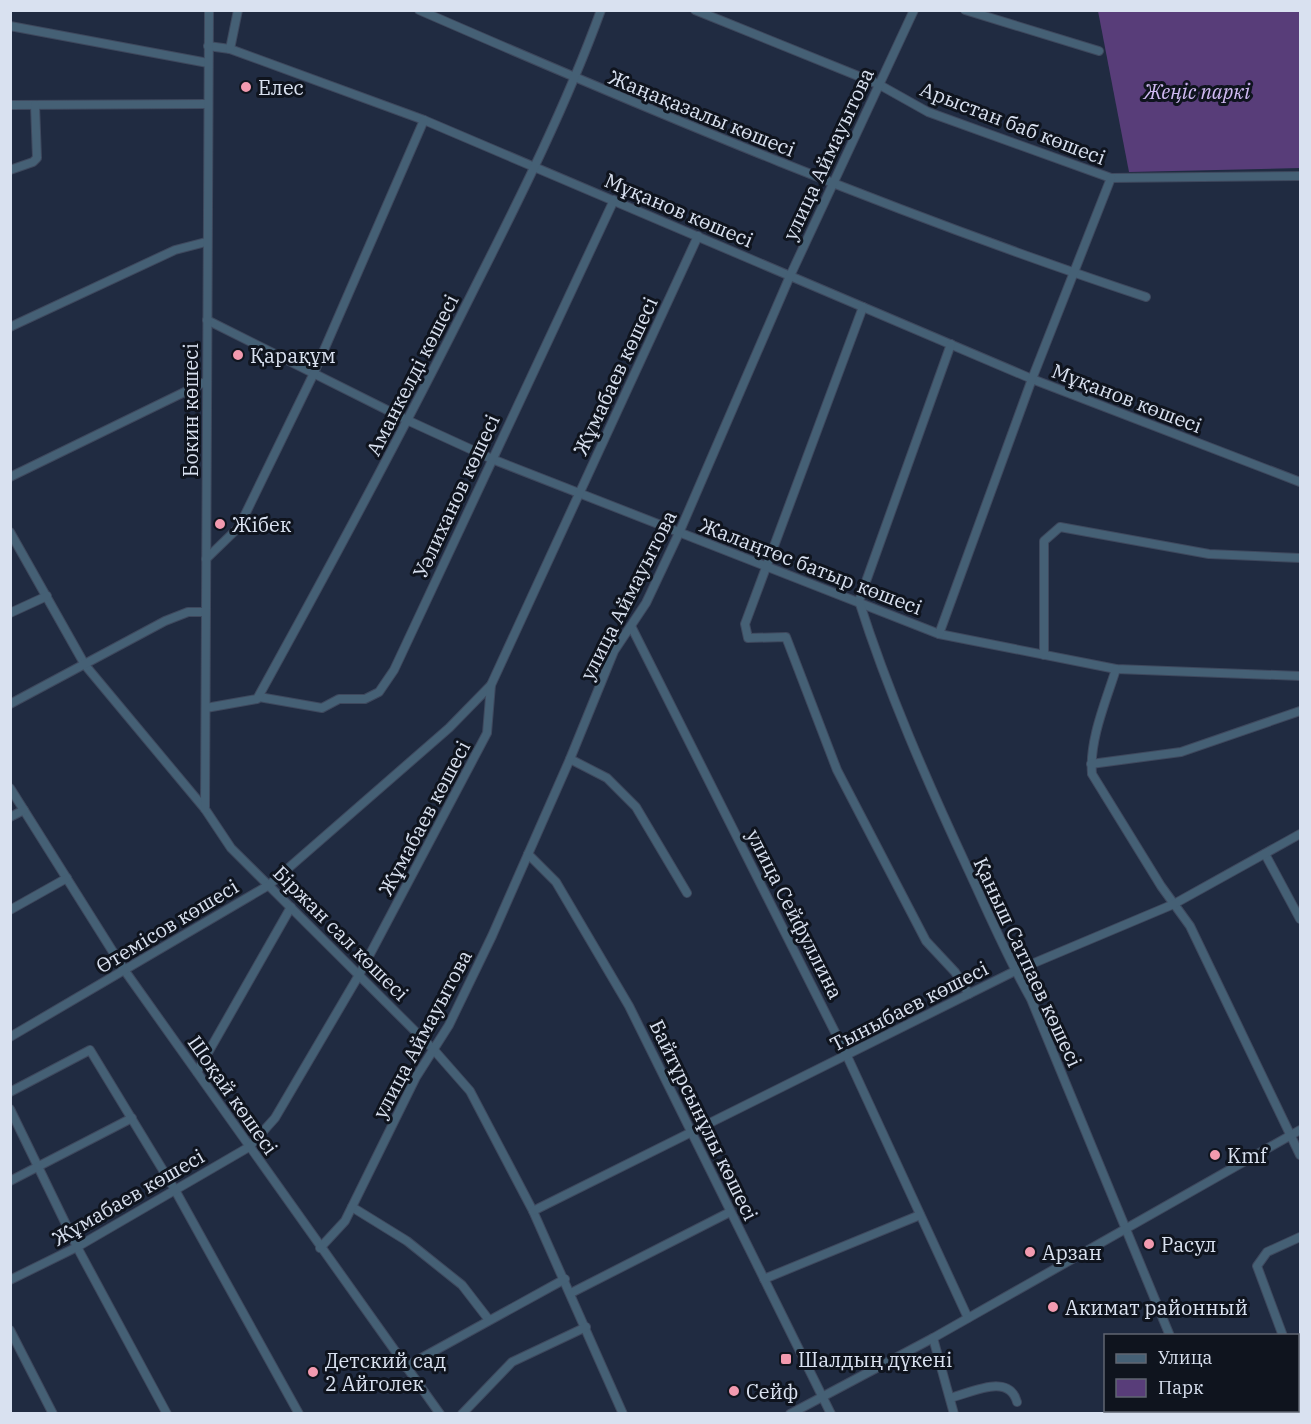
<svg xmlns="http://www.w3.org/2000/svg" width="1311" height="1424" font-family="'IBM Plex Serif',serif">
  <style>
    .green { fill: #583d79 }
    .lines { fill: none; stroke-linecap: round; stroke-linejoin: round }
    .minor-casing { stroke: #3e485d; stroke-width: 10 }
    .minor { stroke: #456075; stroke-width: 8 }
    .poi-dot { fill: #f29aaf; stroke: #0f141e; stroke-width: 2 }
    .labels { text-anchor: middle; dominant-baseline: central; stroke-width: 6; stroke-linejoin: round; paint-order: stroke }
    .poi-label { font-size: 20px; fill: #d9e1f0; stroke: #0f141e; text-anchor: start }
    .park-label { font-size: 20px; font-style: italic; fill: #d0baf2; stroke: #0f141e }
    .street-label { font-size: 20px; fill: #d9e1f0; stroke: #0f141e }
  </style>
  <rect width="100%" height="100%" fill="#202b41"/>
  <path class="green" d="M1098,11H1300V168L1129,172Z"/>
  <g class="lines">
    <defs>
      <g id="minor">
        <path d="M419,10C658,114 899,215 1146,297"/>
        <path d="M695,10L878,84L928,112L1111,178L1300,176"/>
        <path d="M965,10L1099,51"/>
        <path d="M10,26L208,63"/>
        <path d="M208,46L230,49L424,120L1032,379L1300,482"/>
        <path d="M230,49L238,10"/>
        <path d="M10,105L208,104"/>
        <path d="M10,170L33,162L37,158L35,105"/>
        <path d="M863,307L745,624L748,638L786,637L837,770L926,941L955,972L969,994"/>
        <path d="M207,320L409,421L492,459L939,634L1116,669L1300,676"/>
        <path d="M10,327L175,250L206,242"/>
        <path d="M951,344L859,601C888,692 927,781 967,867C988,912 1007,957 1031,999L1170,1336"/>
        <path d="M10,477L207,381"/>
        <path d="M10,532L85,665L205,809L231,848L434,1050L470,1091L533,1211L623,1414"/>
        <path d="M206,559L239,527L314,373L424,120"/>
        <path d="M10,613L47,596"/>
        <path d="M631,626L847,1056L968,1318"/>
        <path d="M939,634L1032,379L1111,178"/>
        <path d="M1044,655V541L1060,527L1209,554L1300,558"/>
        <path d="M1116,669C1106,701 1089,740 1092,774L1161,886L1190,926L1300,1155"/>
        <path d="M259,697L322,708L339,699H365L379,692L394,670L614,200"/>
        <path d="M10,704L165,621L188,612H206"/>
        <path d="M206,708L257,699C332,563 406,426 475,287C521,196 566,106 601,10"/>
        <path d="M570,759L607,778L636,807L687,893"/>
        <path d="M1091,764L1181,752L1300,711"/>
        <path d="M10,788L125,971L440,1414"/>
        <path d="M205,809L209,10"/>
        <path d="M10,817L24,810"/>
        <path d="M528,854L556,882L629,1006L831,1414"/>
        <path d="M1265,854L1300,919"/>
        <path d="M10,910L67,878"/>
        <path d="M10,1037L269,885L449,728L491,685"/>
        <path d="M197,1072L291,907"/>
        <path d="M10,1092L90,1050L175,1190L299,1414"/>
        <path d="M10,1109L77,1247L167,1414"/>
        <path d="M10,1181L132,1118"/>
        <path d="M352,1207L407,1241L462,1285L489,1320"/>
        <path d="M533,1211L1015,971L1174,904L1300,834"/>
        <path d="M320,1248L345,1221L416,1077L449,1025L492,936L570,759L614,651L646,603L679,533L790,276L914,10"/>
        <path d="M764,1279L920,1215"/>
        <path d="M10,1280L77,1247L249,1147L275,1118L359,975L487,733L491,685L698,236"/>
        <path d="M571,1293L730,1212"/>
        <path d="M10,1330L53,1414"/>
        <path d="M1283,1336L1257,1266L1267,1252L1300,1237"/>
        <path d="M933,1338L954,1414"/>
        <path d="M405,1367L565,1279"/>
        <path d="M1298,1371L1300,1378"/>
        <path d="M950,1398C971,1393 1009,1372 1017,1402"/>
        <path d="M1116,1410L1117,1414"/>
        <path d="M1203,1410L1204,1414"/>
        <path d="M462,1414L512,1362L586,1327"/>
        <path d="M790,1414L933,1338L1300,1130"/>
      </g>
    </defs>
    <use href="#minor" class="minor-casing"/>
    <use href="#minor" class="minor"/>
  </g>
  <g class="poi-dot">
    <circle cx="246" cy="87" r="6"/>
    <circle cx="238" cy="355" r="6"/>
    <circle cx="220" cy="524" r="6"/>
    <circle cx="1215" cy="1155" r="6"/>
    <circle cx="1149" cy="1244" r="6"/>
    <circle cx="1030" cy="1252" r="6"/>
    <circle cx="1053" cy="1307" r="6"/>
    <rect x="780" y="1353" width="12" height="12" rx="3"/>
    <circle cx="313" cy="1372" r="6"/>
    <circle cx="734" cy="1391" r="6"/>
  </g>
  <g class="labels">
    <g class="poi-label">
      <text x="258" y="87">Елес</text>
      <text x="250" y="355">Қарақұм</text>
      <text x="232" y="524">Жібек</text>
      <text x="1227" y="1155">Kmf</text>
      <text x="1161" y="1244">Расул</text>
      <text x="1042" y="1252">Арзан</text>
      <text x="1065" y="1307">Акимат районный</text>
      <text x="798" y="1359">Шалдың дүкені</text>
      <text x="325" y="1360">Детский сад<tspan x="325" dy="23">2 Айголек</tspan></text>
      <text x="746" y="1391">Сейф</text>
    </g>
    <g class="park-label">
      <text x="1197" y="91">Жеңіс паркі</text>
    </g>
    <g class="street-label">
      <text transform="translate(702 113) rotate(22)">Жаңақазалы көшесі</text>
      <text transform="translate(1013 123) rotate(21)">Арыстан баб көшесі</text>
      <text transform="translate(828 154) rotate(-65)">улица Аймауытова</text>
      <text transform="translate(679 210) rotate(23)">Мұқанов көшесі</text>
      <text transform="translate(412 375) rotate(-63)">Аманкелді көшесі</text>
      <text transform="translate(615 376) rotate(-65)">Жұмабаев көшесі</text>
      <text transform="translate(1127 398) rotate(21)">Мұқанов көшесі</text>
      <text transform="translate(190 410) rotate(-90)">Бокин көшесі</text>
      <text transform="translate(456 496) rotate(-65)">Уәлиханов көшесі</text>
      <text transform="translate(811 566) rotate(21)">Жалаңтөс батыр көшесі</text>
      <text transform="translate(628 595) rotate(-63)">улица Аймауытова</text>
      <text transform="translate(424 818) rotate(-62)">Жұмабаев көшесі</text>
      <text transform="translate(795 914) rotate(63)">улица Сейфуллина</text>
      <text transform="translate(167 926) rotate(-31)">Өтемісов көшесі</text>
      <text transform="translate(341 933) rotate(45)">Біржан сал көшесі</text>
      <text transform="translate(1028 962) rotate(65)">Қаныш Сатпаев көшесі</text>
      <text transform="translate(909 1006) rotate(-27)">Тыныбаев көшесі</text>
      <text transform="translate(422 1034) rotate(-62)">улица Аймауытова</text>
      <text transform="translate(233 1095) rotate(55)">Шоқай көшесі</text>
      <text transform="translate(704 1120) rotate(64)">Байтұрсынұлы көшесі</text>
      <text transform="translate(128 1197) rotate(-30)">Жұмабаев көшесі</text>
    </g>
  </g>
  <rect width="1311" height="1424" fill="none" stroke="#d9e1f0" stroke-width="24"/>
  <rect x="1104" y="1334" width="195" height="78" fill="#0f141e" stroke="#606672" stroke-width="1.5"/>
  <rect x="1116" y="1354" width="30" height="9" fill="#456075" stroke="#606672" stroke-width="1.5"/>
  <text x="1158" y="1364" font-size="18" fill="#d9e1f0">Улица</text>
  <rect x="1116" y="1379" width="30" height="18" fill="#583d79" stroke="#606672" stroke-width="1.5"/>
  <text x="1158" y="1394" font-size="18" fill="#d9e1f0">Парк</text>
</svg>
